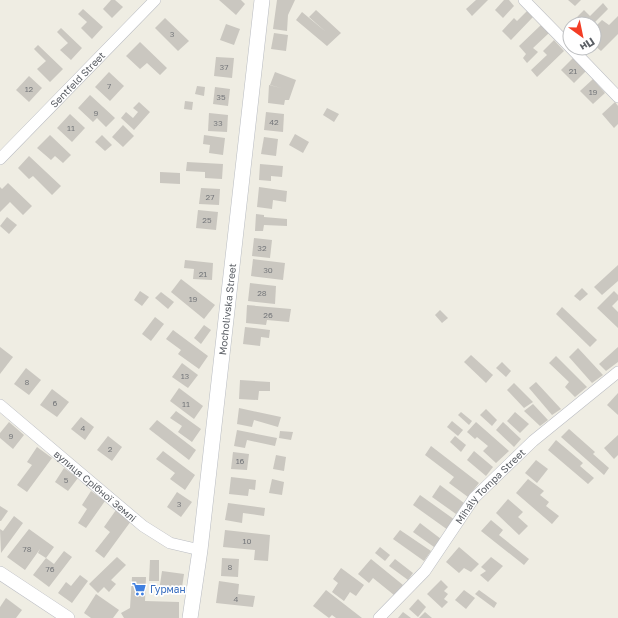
<svg xmlns="http://www.w3.org/2000/svg" width="618" height="618" font-family="'Golos Text',sans-serif">
  <style>
    .building { fill: #cac7c0 }
    .lines { fill: none; stroke-linecap: round; stroke-linejoin: round }
    .minor-casing { stroke: #bbbdc3; stroke-width: 12 }
    .tertiary-casing { stroke: #bbbdc3; stroke-width: 14 }
    .secondary-casing { stroke: #b9bcc2; stroke-width: 16 }
    .minor { stroke: #fff; stroke-width: 11 }
    .tertiary { stroke: #fff; stroke-width: 13 }
    .secondary { stroke: #fff; stroke-width: 15 }
    .labels { text-anchor: middle; dominant-baseline: central; stroke-width: 3.5; stroke-linejoin: round; paint-order: stroke }
    .number-label { font-size: 8px; fill: #77797c }
    .street-label { font-size: 10px; fill: #5b5f65; stroke: #fff }
    .shop-label { font-size: 10px; fill: #366cbe; stroke: #fff; text-anchor: start }
  </style>
  <rect width="100%" height="100%" fill="#efede3"/>
  <g class="building">
    <path d="M111,0H115L123,7L112,18L103,9Z"/>
    <path d="M219,0H241L245,4L236,15Z"/>
    <path d="M277,0H295L288,15L287,31L273,29Z"/>
    <path d="M476,0H488L472,16L466,9Z"/>
    <path d="M504,0H509L514,6L503,18L495,10Z"/>
    <path d="M568,0H581L575,6Z"/>
    <path d="M603,3L608,9L593,24H574L572,22L584,10L590,16Z"/>
    <path d="M83,9L103,27L92,39L81,28L87,22L78,14Z"/>
    <path d="M316,10L341,33L327,46L296,20L302,12L326,32L309,17Z"/>
    <path d="M527,11L533,17L511,40L502,31L514,18L517,21Z"/>
    <path d="M618,16V34L601,51L594,45V28L602,20L609,25Z"/>
    <path d="M165,18L189,41L178,51L155,28Z"/>
    <path d="M226,24L240,29L234,45L220,40Z"/>
    <path d="M541,25L549,33L533,48L538,52L527,63L523,58L526,54L519,46Z"/>
    <path d="M61,28L82,48L71,60L60,50L68,43L57,32Z"/>
    <path d="M274,33L288,35L286,51L271,49Z"/>
    <path d="M554,40L564,51L537,77L531,70L547,55L543,51Z"/>
    <path d="M140,42L167,68L160,75L147,63L140,69L126,56Z"/>
    <path d="M38,45L63,69L50,82L37,69L46,61L34,49Z"/>
    <path d="M216,57L234,58L232,78L214,76Z"/>
    <path d="M573,58L586,71L574,83L561,70Z"/>
    <path d="M109,72L124,86L110,101L95,87Z"/>
    <path d="M275,72L296,80L289,100H285L284,105L268,103L269,85L281,88L270,85Z"/>
    <path d="M29,76L42,88L29,102L16,90Z"/>
    <path d="M593,79L605,93L593,104L580,91Z"/>
    <path d="M197,86L205,87L204,96L195,94Z"/>
    <path d="M215,87L230,89L228,106L213,104Z"/>
    <path d="M90,95L115,118L106,127L97,118L93,122L78,108Z"/>
    <path d="M185,101L193,102L192,110L184,109Z"/>
    <path d="M139,102L150,112L134,130L121,118L126,112L133,118L138,112L133,108Z"/>
    <path d="M615,102L618,106V124L614,128L602,114Z"/>
    <path d="M327,108L339,114L334,122L323,115Z"/>
    <path d="M266,112L284,114L283,132L264,130Z"/>
    <path d="M209,113L228,115L227,132L208,131Z"/>
    <path d="M70,114L85,128L72,142L57,128Z"/>
    <path d="M123,125L134,136L123,147L112,137Z"/>
    <path d="M295,134L309,142L303,153L289,145Z"/>
    <path d="M50,135L71,155L63,163L55,156L51,160L37,148Z"/>
    <path d="M102,135L112,145L105,151L95,142Z"/>
    <path d="M204,135L225,138L223,155L209,153L210,145L203,144Z"/>
    <path d="M264,137L278,139L276,156L261,154Z"/>
    <path d="M29,156L61,186L52,195L33,176L29,179L18,168Z"/>
    <path d="M187,162L223,164L222,179L205,178V172L186,171Z"/>
    <path d="M260,164L283,166L282,177L271,176V181L259,180Z"/>
    <path d="M160,172L180,173V184L160,183Z"/>
    <path d="M8,183L32,206L23,215L10,202L0,212V187L2,189Z"/>
    <path d="M259,187L287,191L286,202L273,200L272,209L257,207Z"/>
    <path d="M201,188L220,189L219,205L199,204Z"/>
    <path d="M198,210L218,212L216,230L196,228Z"/>
    <path d="M256,214L264,215V217L287,219V226L264,225L263,231H255Z"/>
    <path d="M7,217L17,225L9,234L0,226Z"/>
    <path d="M254,238L272,240L270,258L252,256Z"/>
    <path d="M253,259L285,263L283,280L251,276Z"/>
    <path d="M185,260L213,263L212,280L193,279L194,269L184,268Z"/>
    <path d="M618,265V281L602,295L594,287Z"/>
    <path d="M181,279L215,305L204,319L171,292Z"/>
    <path d="M250,283L276,286L275,304L248,301Z"/>
    <path d="M582,288L588,294L580,301L574,296Z"/>
    <path d="M140,291L149,297L142,306L134,300Z"/>
    <path d="M614,291L618,295V300L612,306L618,312V328L597,308Z"/>
    <path d="M161,292L174,302L168,309L155,298Z"/>
    <path d="M247,305L291,309L289,322L267,320L266,325L246,323Z"/>
    <path d="M562,307L597,340L590,347L556,314Z"/>
    <path d="M440,310L448,318L442,323L435,315Z"/>
    <path d="M155,317L164,324L151,341L142,334Z"/>
    <path d="M204,325L211,330L201,344L194,338Z"/>
    <path d="M245,327L270,330L269,338L261,337L260,346L243,344Z"/>
    <path d="M173,330L208,356L199,369L178,354L181,350L166,339Z"/>
    <path d="M0,347L13,357L0,374Z"/>
    <path d="M618,347V362L606,371L599,364Z"/>
    <path d="M578,348L603,375L592,383L569,357Z"/>
    <path d="M471,355L493,375L486,383L464,362Z"/>
    <path d="M556,356L587,387L575,397L565,387L569,382L549,363Z"/>
    <path d="M502,362L511,371L506,377L496,368Z"/>
    <path d="M182,363L198,375L188,388L172,377Z"/>
    <path d="M26,368L41,380L29,395L14,384Z"/>
    <path d="M240,380L270,382V391H259L258,400L239,399Z"/>
    <path d="M536,382L561,409L552,415L529,388Z"/>
    <path d="M514,383L533,402L524,408L507,390Z"/>
    <path d="M179,388L203,406L194,419L170,401Z"/>
    <path d="M52,389L69,402L57,417L40,405Z"/>
    <path d="M618,393V415L607,405Z"/>
    <path d="M533,404L548,420L540,426L524,411Z"/>
    <path d="M239,408L281,417L278,427L254,420L252,427L237,424Z"/>
    <path d="M486,409L497,420L492,426L480,415Z"/>
    <path d="M176,411L201,429L192,442L178,432L182,426L170,418Z"/>
    <path d="M461,412L472,421L469,425L458,415Z"/>
    <path d="M515,412L529,424L520,433L507,421Z"/>
    <path d="M81,417L94,427L85,440L71,429Z"/>
    <path d="M157,420L196,450L189,460L149,429Z"/>
    <path d="M452,421L463,430L458,436L447,427Z"/>
    <path d="M9,422L24,435L13,449L0,438V433Z"/>
    <path d="M476,422L509,451L496,463L483,451L488,446L477,437L475,439L467,432Z"/>
    <path d="M503,422L521,439L514,447L496,430Z"/>
    <path d="M569,429L595,452L593,454L609,468L604,475L561,437Z"/>
    <path d="M237,430L277,438L275,446L247,440L245,448L234,446Z"/>
    <path d="M280,431L293,432L291,440L279,438Z"/>
    <path d="M618,435V455L614,459L604,448Z"/>
    <path d="M108,436L122,447L112,461L97,450Z"/>
    <path d="M455,436L466,445L461,452L450,442Z"/>
    <path d="M556,440L583,463L580,466L594,478L588,484L548,450Z"/>
    <path d="M431,446L479,483L468,497L449,483L454,477L425,455Z"/>
    <path d="M37,447L52,458L27,492L17,485L32,465L27,462Z"/>
    <path d="M163,451L195,475L185,490L170,479L175,473L156,459Z"/>
    <path d="M474,451L493,467L486,476L467,460Z"/>
    <path d="M233,452L249,454L247,470L231,469Z"/>
    <path d="M276,455L286,457L284,471L273,469Z"/>
    <path d="M536,460L548,469L537,483L525,473Z"/>
    <path d="M64,468L78,478L68,491L55,482Z"/>
    <path d="M231,477L256,480L255,490L249,489L248,496L229,494Z"/>
    <path d="M272,479L284,482L282,495L269,493Z"/>
    <path d="M528,479L544,491L540,495L549,502L546,506L559,516L552,524L516,493Z"/>
    <path d="M440,485L464,503L456,514L432,497Z"/>
    <path d="M91,491L105,501L86,528L78,523L87,509L82,505Z"/>
    <path d="M177,492L192,502L181,517L167,507Z"/>
    <path d="M420,495L455,520L448,530L413,505Z"/>
    <path d="M508,499L523,512L518,517L528,526L519,535L496,513Z"/>
    <path d="M228,503L265,508L264,516L243,513L242,523L225,520Z"/>
    <path d="M0,506L8,511L1,521H0Z"/>
    <path d="M116,510L131,521L104,558L95,551L110,532L104,527Z"/>
    <path d="M14,516L23,523L1,553L0,529L3,531Z"/>
    <path d="M491,520L503,530L499,535L529,559L524,565L481,531Z"/>
    <path d="M420,523L441,539L434,547L413,532Z"/>
    <path d="M29,529L54,547L46,558L38,553L40,549L25,570L7,557Z"/>
    <path d="M225,530L270,535L268,561L254,560L255,550L223,547Z"/>
    <path d="M400,530L431,551L424,561L393,539Z"/>
    <path d="M380,547L390,555L385,561L375,553Z"/>
    <path d="M459,547L479,564L471,572L464,568L459,573L446,562Z"/>
    <path d="M64,551L72,557L49,587L33,575L46,558L54,564Z"/>
    <path d="M117,557L126,565L111,580L116,584L109,592L104,587L98,593L89,584Z"/>
    <path d="M491,557L503,566L488,582L480,575L486,571L481,567Z"/>
    <path d="M222,558L239,559L238,577L221,576Z"/>
    <path d="M371,559L403,585L394,595L373,578L369,583L358,574Z"/>
    <path d="M395,559L413,573L408,580L389,566Z"/>
    <path d="M150,560H159V581H149Z"/>
    <path d="M341,568L364,585L356,596L350,592L344,601L332,592L338,583L333,579Z"/>
    <path d="M162,571L184,574L181,594L159,591Z"/>
    <path d="M80,575L88,581L72,603L58,593L66,582L71,586Z"/>
    <path d="M132,577H146L145,601L179,602V618H124L121,613L130,608Z"/>
    <path d="M441,580L448,587L444,591L448,594L444,599L448,602L442,608L427,594Z"/>
    <path d="M219,581L239,584L238,594L255,596L253,607L216,603Z"/>
    <path d="M326,590L362,618H336L332,615L329,618L313,606Z"/>
    <path d="M464,590L475,598L466,609L455,600Z"/>
    <path d="M479,590L497,603L494,608L475,594Z"/>
    <path d="M96,594L119,610L113,618H91L84,613Z"/>
    <path d="M6,598L22,610L16,618H0V607Z"/>
    <path d="M418,599L426,607L418,617L409,609Z"/>
    <path d="M403,612L411,618H398Z"/>
    <path d="M425,612L432,618H419Z"/>
  </g>
  <g class="lines">
    <defs>
      <g id="minor">
        <path d="M524,0L570,47"/>
        <path d="M571,48L618,97"/>
        <path id="s1" d="M0,159L155,0"/>
        <path id="s2" d="M0,405L143,526L170,543L200,550"/>
        <path id="s3" d="M379,618L425,571L474,498L533,441L618,372"/>
      </g>
      <path id="tertiary" d="M0,573L68,618"/>
      <g id="secondary">
        <path id="s4" d="M190,618L200,550L262,0"/>
      </g>
    </defs>
    <use href="#minor" class="minor-casing"/>
    <use href="#tertiary" class="tertiary-casing"/>
    <use href="#secondary" class="secondary-casing"/>
    <use href="#minor" class="minor"/>
    <use href="#tertiary" class="tertiary"/>
    <use href="#secondary" class="secondary"/>
  </g>
  <defs>
    <symbol id="supermarket-bare" viewBox="-9 -9 18 18"><path d="M-6-5.5h2.5l.6 2H6L4.5 2H-2.5L-4.4-4H-6ZM-1.5 3.2a1.3 1.3 0 1 0 .1 0ZM3 3.2a1.3 1.3 0 1 0 .1 0Z" fill="#3f7fe0" stroke="#fff" stroke-width="2.5" paint-order="stroke"/></symbol>
  </defs>
  <g fill-rule="evenodd">
    <use href="#supermarket-bare" x="129" y="579" width="20" height="20"/>
  </g>
  <g class="labels">
    <g class="number-label">
      <text x="172" y="34">3</text>
      <text x="224" y="67">37</text>
      <text x="573" y="71">21</text>
      <text x="109" y="86">7</text>
      <text x="29" y="89">12</text>
      <text x="593" y="92">19</text>
      <text x="221" y="97">35</text>
      <text x="96" y="113">9</text>
      <text x="274" y="122">42</text>
      <text x="218" y="123">33</text>
      <text x="71" y="128">11</text>
      <text x="210" y="197">27</text>
      <text x="207" y="220">25</text>
      <text x="262" y="248">32</text>
      <text x="268" y="270">30</text>
      <text x="203" y="274">21</text>
      <text x="262" y="293">28</text>
      <text x="193" y="299">19</text>
      <text x="268" y="315">26</text>
      <text x="185" y="376">13</text>
      <text x="27" y="382">8</text>
      <text x="55" y="403">6</text>
      <text x="186" y="404">11</text>
      <text x="83" y="428">4</text>
      <text x="11" y="436">9</text>
      <text x="110" y="449">2</text>
      <text x="240" y="461">16</text>
      <text x="66" y="480">5</text>
      <text x="179" y="504">3</text>
      <text x="247" y="541">10</text>
      <text x="27" y="549">78</text>
      <text x="230" y="567">8</text>
      <text x="50" y="569">76</text>
      <text x="236" y="599">4</text>
    </g>
    <g class="street-label">
      <text stroke="none"><textPath href="#s1" startOffset="111">Sentfeld Street</textPath></text>
      <text stroke="none"><textPath href="#s4" startOffset="311">Mocholivska Street</textPath></text>
      <text stroke="none"><textPath href="#s2" startOffset="125">вулиця Срібної Землі</textPath></text>
      <text stroke="none"><textPath href="#s3" startOffset="173">Mihály Tompa Street</textPath></text>
    </g>
    <g class="shop-label">
      <text x="150" y="589">Гурман</text>
    </g>
  </g>
  <g transform="translate(582 36) rotate(147)"><circle r="19" fill="#ffffff" stroke="#bdbfc1"/>
  <path d="M0-3L7 15L0 10L-7 15Z" fill="#f33d25"/>
  <text y="-6" font-size="11" font-weight="bold" text-anchor="middle" fill="#5b5f65">Пн</text>
  </g>
</svg>
